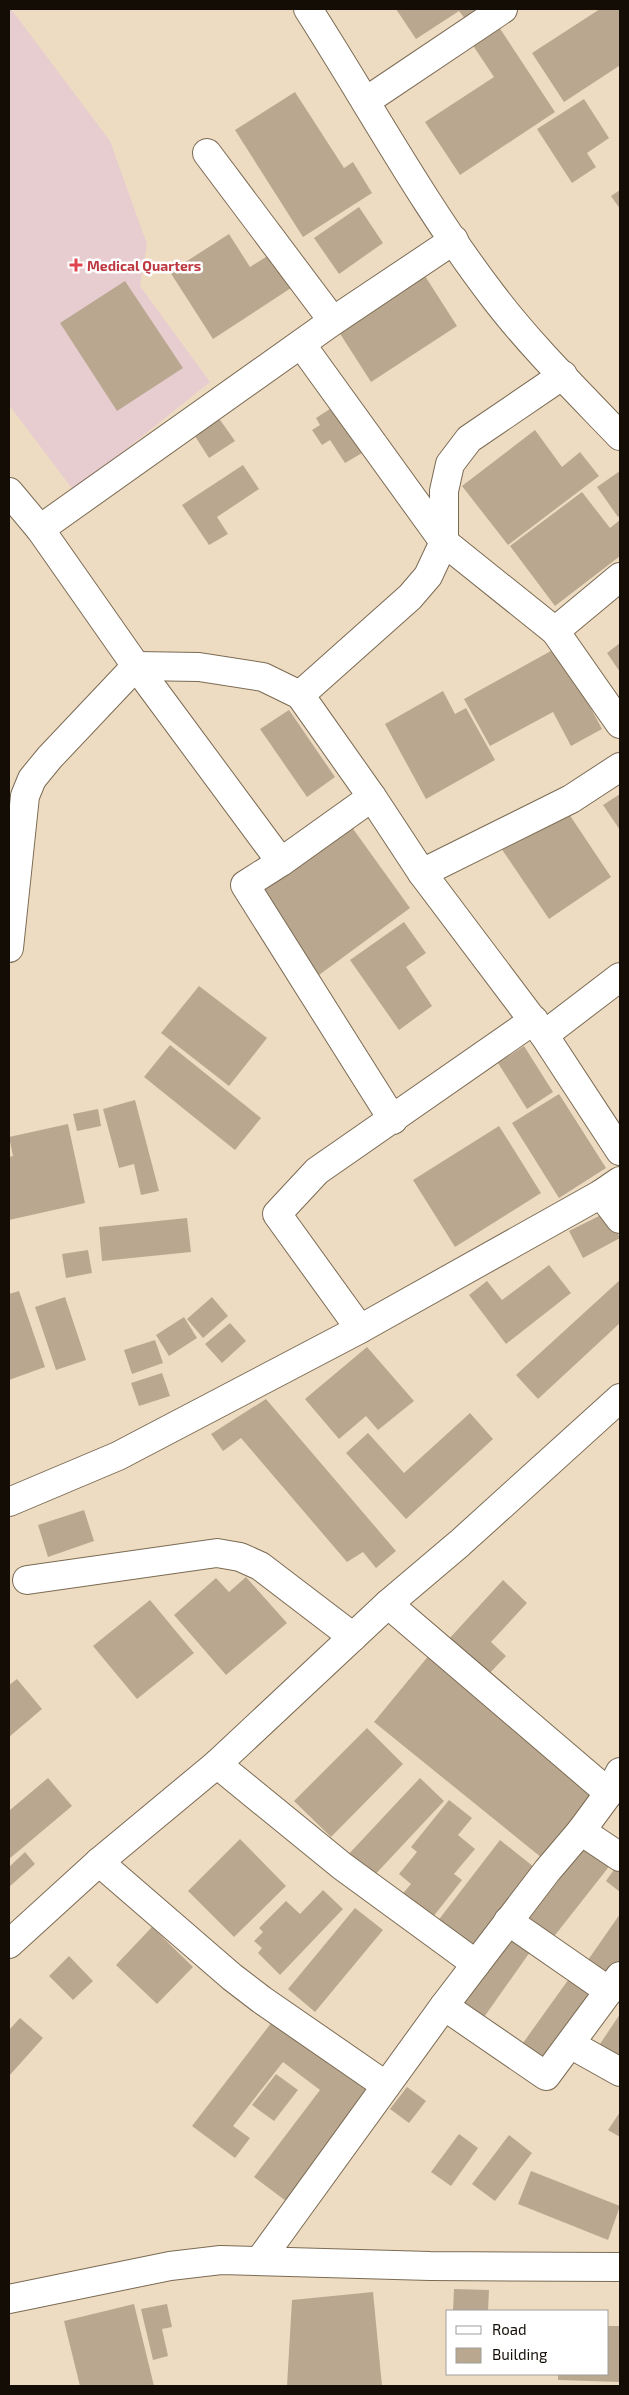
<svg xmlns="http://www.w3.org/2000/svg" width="629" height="2395" font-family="'Exo 2',sans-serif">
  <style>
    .medical { fill: #e8cdd0 }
    .building { fill: #b9a88f }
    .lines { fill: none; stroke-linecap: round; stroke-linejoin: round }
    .minor-casing { stroke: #7b6b54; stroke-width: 30 }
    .minor { stroke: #fff; stroke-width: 28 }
    .health-dot { fill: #e0444e; stroke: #fff; stroke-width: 2 }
    .labels { text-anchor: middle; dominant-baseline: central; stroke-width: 5; stroke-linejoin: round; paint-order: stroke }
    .health-label { font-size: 14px; font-weight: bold; fill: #be3a42; stroke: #fff; text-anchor: start }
  </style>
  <rect width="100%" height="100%" fill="#eedcc2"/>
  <path class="medical" d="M9,9H11L110,141L147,244L140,286L210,382L74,491L9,405Z"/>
  <g class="building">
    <path d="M396,9H483L466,20L459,11L416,39Z"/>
    <path d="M600,9H620V68L619,66L564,102L532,53Z"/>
    <path d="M499,27L555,112L460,175L425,122L494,77L472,44Z"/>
    <path d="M295,92L344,168L353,162L372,193L303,237L235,130Z"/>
    <path d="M584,99L609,138L587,153L596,167L572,183L537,129Z"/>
    <path d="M620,190V209L611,196Z"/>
    <path d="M359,207L383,243L339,274L314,238Z"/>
    <path d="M229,234L250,267L269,255L291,288L213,339L170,272Z"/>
    <path d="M425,276L457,326L371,382L339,332Z"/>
    <path d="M125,281L183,368L117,411L60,323Z"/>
    <path d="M339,403L369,449L345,463L330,440L322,445L312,430L320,425L316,418Z"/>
    <path d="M218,417L235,441L209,458L193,433Z"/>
    <path d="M535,430L562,467L580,452L599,476L508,545L462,486Z"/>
    <path d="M243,465L259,489L217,517L228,534L209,545L182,505Z"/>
    <path d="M620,471V515L618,517L597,487Z"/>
    <path d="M582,492L610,528L620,520V556L555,606L510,546Z"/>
    <path d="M620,643V672L607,653Z"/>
    <path d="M558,647L602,729L571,746L553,712L490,746L464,699Z"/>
    <path d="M443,691L455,714L466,708L495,760L426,799L385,724Z"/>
    <path d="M289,710L335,777L307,797L260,729Z"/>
    <path d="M620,794V830L603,805Z"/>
    <path d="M563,805L611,877L549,919L501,848Z"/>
    <path d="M351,826L410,908L319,975L259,892Z"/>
    <path d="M404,922L426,953L406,967L432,1006L399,1030L350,960Z"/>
    <path d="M199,986L267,1038L229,1086L161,1033Z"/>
    <path d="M170,1045L261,1118L235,1150L144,1077Z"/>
    <path d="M524,1046L553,1092L527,1109L498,1063Z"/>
    <path d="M559,1094L606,1168L559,1198L512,1123Z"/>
    <path d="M135,1100L159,1191L141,1195L134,1164L119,1168L103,1109Z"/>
    <path d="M98,1109L101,1126L77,1131L73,1114Z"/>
    <path d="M68,1124L85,1203L9,1220V1157L13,1156L9,1137Z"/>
    <path d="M499,1126L541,1193L455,1247L413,1180Z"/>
    <path d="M607,1212L620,1238L583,1258L569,1231Z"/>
    <path d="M187,1218L191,1252L102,1261L99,1227Z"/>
    <path d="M88,1250L92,1273L66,1278L62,1254Z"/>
    <path d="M549,1265L571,1293L506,1344L469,1295L487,1281L502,1300Z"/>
    <path d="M620,1280V1323L538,1399L516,1375Z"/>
    <path d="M19,1291L45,1367L9,1380V1294Z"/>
    <path d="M65,1297L86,1360L56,1370L35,1307Z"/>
    <path d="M212,1297L228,1316L203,1338L187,1319Z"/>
    <path d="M184,1317L197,1338L169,1356L156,1335Z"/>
    <path d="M230,1323L246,1341L222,1363L205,1344Z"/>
    <path d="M155,1340L163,1363L132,1374L124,1350Z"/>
    <path d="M367,1347L414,1401L378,1430L366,1416L339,1439L305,1399Z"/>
    <path d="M162,1373L170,1396L139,1406L131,1383Z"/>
    <path d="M266,1399L396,1551L376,1568L363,1552L347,1562L241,1438L223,1451L211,1434Z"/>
    <path d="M470,1413L493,1439L406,1519L346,1453L368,1433L404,1473Z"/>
    <path d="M84,1510L94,1541L48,1557L38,1525Z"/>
    <path d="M246,1577L287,1623L226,1675L174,1615L216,1578L229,1592Z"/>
    <path d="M503,1580L527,1603L491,1642L506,1656L487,1676L448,1640Z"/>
    <path d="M150,1600L194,1653L137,1699L93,1646Z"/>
    <path d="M430,1654L598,1789L542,1858L374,1722Z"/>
    <path d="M17,1679L42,1709L9,1737V1685Z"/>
    <path d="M367,1728L403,1764L331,1837L294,1801Z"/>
    <path d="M48,1778L72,1806L9,1859V1808L10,1810Z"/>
    <path d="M420,1778L444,1801L370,1880L346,1857Z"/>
    <path d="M449,1800L472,1818L458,1835L475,1849L454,1874L462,1880L429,1922L399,1898L411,1884L399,1874L417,1852L411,1847Z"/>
    <path d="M240,1839L286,1886L234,1937L188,1891Z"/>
    <path d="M500,1840L539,1871L477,1952L437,1922Z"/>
    <path d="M590,1840L615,1859L552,1939L528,1920Z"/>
    <path d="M25,1852L35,1864L9,1887V1867Z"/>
    <path d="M620,1861V1892L606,1881Z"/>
    <path d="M323,1890L343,1909L280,1975L258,1953L262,1948L254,1941L263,1932L259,1928L286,1901L300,1914Z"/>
    <path d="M355,1908L383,1930L315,2012L288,1989Z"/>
    <path d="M620,1914V1968L614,1977L588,1960Z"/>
    <path d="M152,1927L193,1967L157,2004L116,1965Z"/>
    <path d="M506,1936L530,1952L482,2020L459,2004Z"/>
    <path d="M69,1956L93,1981L73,2000L49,1976Z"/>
    <path d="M571,1976L597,1995L549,2061L523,2043Z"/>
    <path d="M620,2014V2061L598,2047Z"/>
    <path d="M20,2018L43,2038L9,2076V2030Z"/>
    <path d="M275,2018L371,2091L286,2201L254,2177L320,2090L283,2062L233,2126L250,2138L235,2158L192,2126Z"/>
    <path d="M276,2074L298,2090L274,2121L252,2105Z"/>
    <path d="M407,2087L426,2101L409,2123L390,2109Z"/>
    <path d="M620,2112V2137L608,2130Z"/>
    <path d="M459,2134L478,2148L451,2186L431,2172Z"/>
    <path d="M509,2135L532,2153L495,2201L472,2184Z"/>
    <path d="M531,2171L620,2206L608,2240L518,2204Z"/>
    <path d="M454,2289L489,2290L488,2311H453Z"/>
    <path d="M373,2292L382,2386H287L292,2300Z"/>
    <path d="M134,2304L154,2386H80L64,2321Z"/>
    <path d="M167,2304L172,2327L162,2329L168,2356L153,2360L141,2309Z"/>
    <path d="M608,2326H620V2382L558,2380V2374H608Z"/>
  </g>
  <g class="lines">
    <defs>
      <g id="minor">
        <path d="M308,9C369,104 424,206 493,296C531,346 577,391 620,436"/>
        <path d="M366,101L503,9"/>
        <path d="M207,153L333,321"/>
        <path d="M301,344L444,542L555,631L620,724"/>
        <path d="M9,492L40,529L136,666L281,862"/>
        <path d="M40,529L333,321L454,240"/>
        <path d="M555,631L620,577"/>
        <path d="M300,695L410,597L428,576L444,542V491L450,464L469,439L563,375"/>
        <path d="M372,797L281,862L245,885L393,1120"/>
        <path d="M422,873L571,799L620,767"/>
        <path d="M9,948L25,796L32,779L50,757L136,666L199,667L263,677L300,695L372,797L422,873L544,1035L620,1151"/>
        <path d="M544,1035L620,977"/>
        <path d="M620,1181L601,1194L620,1219"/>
        <path d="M360,1329L277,1214L317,1171L534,1020"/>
        <path d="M9,1502L118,1456L360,1329L601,1194"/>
        <path d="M27,1580L217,1553L240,1557L260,1566L353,1637"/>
        <path d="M388,1604L609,1793"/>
        <path d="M217,1764L342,1866L476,1964"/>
        <path d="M581,1831L620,1857"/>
        <path d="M99,1862L232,1977L262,2000L385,2085"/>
        <path d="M508,1921L609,1991"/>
        <path d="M9,1944L99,1862L217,1764L388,1604L460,1543L620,1398"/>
        <path d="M444,2006L546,2076L620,1976"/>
        <path d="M570,2044L620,2072"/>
        <path d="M260,2260L444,2006L547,1871L581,1831L609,1793L620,1772"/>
        <path d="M9,2299L170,2266L221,2260L430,2266L620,2267"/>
      </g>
    </defs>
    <use href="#minor" class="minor-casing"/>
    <use href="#minor" class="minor"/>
  </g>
  <path class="health-dot" d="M73.5 257.5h5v5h5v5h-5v5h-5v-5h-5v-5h5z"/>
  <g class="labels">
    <g class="health-label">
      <text x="87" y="265">Medical Quarters</text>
    </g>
  </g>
  <rect width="629" height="2395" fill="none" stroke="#130d05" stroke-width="20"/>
  <rect x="446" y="2310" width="162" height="65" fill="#ffffff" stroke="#a19e9b"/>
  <rect x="456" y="2326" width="25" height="8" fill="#ffffff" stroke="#a19e9b"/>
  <text x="492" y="2335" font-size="15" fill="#130d05">Road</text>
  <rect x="456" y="2348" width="25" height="15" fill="#b9a88f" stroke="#a19e9b"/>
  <text x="492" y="2360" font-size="15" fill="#130d05">Building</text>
</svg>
